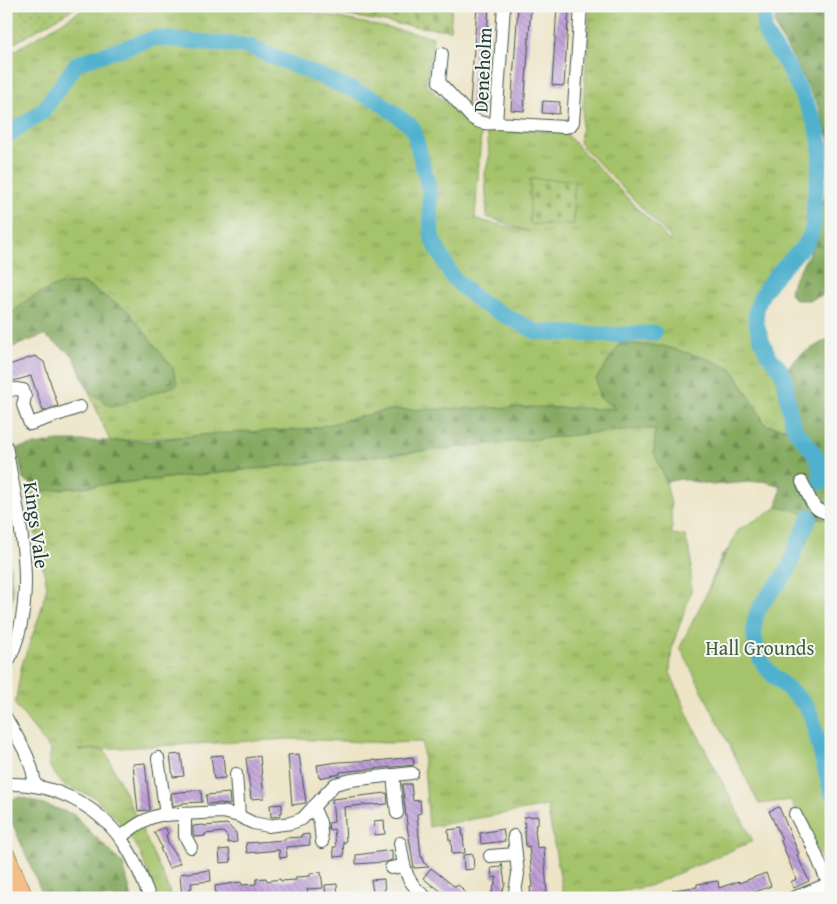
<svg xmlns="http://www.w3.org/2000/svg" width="837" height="904" font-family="'Gentium Book Plus',serif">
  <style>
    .grass { fill: url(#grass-tufts); stroke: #628050 }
    .forest { fill: url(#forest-firs); stroke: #52734a }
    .cemetery { fill: url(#cemetery-stones); stroke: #628050 }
    .park { fill: #a5c36b; stroke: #628050 }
    .garden { fill: url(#garden-dots); stroke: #628050 }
    .water { fill: #4fb1ce; stroke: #377781 }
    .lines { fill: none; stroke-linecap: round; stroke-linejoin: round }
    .river { stroke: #4fb1ce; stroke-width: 16 }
    .building { fill: url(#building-back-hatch) }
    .minor-casing { stroke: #3e564a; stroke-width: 14 }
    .highway-casing { stroke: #3e564a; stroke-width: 19 }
    .minor { stroke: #fff; stroke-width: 12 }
    .highway { stroke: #f6be87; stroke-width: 18 }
    .labels { text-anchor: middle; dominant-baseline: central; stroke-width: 4; stroke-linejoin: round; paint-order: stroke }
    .street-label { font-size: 20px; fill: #1f3d34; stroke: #f6f6f2 }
    .park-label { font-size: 20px; fill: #405e42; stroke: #f6f6f2 }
  </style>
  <defs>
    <pattern id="grass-tufts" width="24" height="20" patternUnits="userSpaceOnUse" patternTransform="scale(1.25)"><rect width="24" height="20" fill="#a5c36b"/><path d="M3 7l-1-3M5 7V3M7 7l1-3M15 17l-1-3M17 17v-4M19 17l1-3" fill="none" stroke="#86a059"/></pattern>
    <pattern id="forest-firs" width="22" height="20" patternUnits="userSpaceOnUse" patternTransform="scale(1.25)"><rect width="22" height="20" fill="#84a95f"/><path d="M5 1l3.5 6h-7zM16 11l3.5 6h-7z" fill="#6b8b4f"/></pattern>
    <pattern id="cemetery-stones" width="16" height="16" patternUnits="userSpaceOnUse" patternTransform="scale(1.25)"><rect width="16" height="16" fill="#a5c36b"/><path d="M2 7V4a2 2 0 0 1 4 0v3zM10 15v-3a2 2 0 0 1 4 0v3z" fill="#86a059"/></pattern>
    <pattern id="garden-dots" width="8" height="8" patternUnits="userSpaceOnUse" patternTransform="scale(1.25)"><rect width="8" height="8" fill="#a5c36b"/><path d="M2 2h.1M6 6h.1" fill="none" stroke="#86a059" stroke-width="1.8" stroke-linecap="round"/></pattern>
    <pattern id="building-back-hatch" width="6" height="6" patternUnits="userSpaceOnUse" patternTransform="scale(1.25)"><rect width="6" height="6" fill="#be9cd8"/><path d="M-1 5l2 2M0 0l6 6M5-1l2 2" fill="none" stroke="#9a80b0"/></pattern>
  </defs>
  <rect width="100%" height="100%" fill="#f6f6f2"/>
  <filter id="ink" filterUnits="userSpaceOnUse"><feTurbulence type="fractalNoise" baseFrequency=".02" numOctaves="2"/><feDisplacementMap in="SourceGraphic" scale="10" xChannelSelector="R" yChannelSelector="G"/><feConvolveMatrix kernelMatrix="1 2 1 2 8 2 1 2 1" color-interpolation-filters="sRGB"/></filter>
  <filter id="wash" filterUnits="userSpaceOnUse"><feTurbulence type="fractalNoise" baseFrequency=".0096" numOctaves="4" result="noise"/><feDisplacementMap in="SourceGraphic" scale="20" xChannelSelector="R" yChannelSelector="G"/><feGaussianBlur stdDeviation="1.12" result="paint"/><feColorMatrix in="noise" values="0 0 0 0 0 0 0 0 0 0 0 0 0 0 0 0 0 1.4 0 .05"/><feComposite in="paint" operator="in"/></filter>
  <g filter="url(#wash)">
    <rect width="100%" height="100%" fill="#ede4c6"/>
    <g class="grass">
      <path d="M106,6H280L433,37L426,85L481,134L475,219L530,232L487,217L485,174L489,158L488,137L482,127L568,132V136L639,210L659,229L671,243L670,237L579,143L581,135L590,6H764C753,41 771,45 786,70C790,78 793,86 797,94C806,114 816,134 817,155C817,167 814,178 812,189C810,205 812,223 805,238C801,245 795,250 790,255C773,272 754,289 752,314C750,336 768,359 776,378C782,393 785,413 789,429L766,425L733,370L617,409L388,410L310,429L110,441L73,355L44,335L6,347V56L82,10Z"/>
      <path d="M656,429L654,452L666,482L671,504L672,534L685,536L691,556V592L672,647L670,672L690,720L753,841L649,886L590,898H564L547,806L429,827L422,742L388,743L291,739L78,750H105L162,873L172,898H158L139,850L117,819L94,797L63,785L53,772L48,763L51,751L15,704L22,664L40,614L47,586L27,493L623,430Z"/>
    </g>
    <g class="forest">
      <path d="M776,6H831V292L810,300H795L790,293L792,283L814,245L830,172V141L819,108L793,58L779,35L775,24Z"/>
      <path d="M84,283L128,311L172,367L178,385L112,407L91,393L73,355L44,335L10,348L6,346V318L28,299L57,285Z"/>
      <path d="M831,337V704L697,617L722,555L756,524L777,507L781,486L763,481L713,485L681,479L666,482L654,452L655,429L623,430L44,491L23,479L17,448L58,441H147L221,433L310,429L388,410L529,407L616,409L599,397L596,379L621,343L663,346L711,360L733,370L766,425L788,429L776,379L800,355Z"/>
      <path d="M6,530L13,595L6,629Z"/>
      <path d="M21,797L73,814L123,864L132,898H44L6,808V800Z"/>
    </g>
    <g class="cemetery">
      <path d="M302,6H452L450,30C400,26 351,17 302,6Z"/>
      <path d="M530,179L574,180V224H530Z"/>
    </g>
    <path class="park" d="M778,507L792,509L814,518L831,520V876L806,831L791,800L759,804L680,647L738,530Z"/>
    <path class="garden" d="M6,6H78L6,48Z"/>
    <path class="water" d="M806,515L813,518C811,540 805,547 792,563L789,557L790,553H787V549L791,546L790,544L793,536Z"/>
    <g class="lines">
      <g class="river">
        <path d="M767,6C765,15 763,24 765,32C769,43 778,51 784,61C790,70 795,81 800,91C806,104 814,118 818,132C824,155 818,173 815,196C813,211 816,226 808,240C804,247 798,252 793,257C777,274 756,293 756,317C756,327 764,348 769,356C774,362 780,367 783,374C789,391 787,414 795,429C798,434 802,438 805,441C817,457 821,461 821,482"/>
        <path d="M6,136L42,112L77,63L155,38L248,46L377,100L413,128L429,189L432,239L453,278L481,303L537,332L612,335L654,333"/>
        <path d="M810,517C806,526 801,535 797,545C793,553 792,562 788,570C772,595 749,606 755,640C756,649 759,657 764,665C777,684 801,694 811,715L831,792"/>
      </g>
    </g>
    <g id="blocks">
      <g class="building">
        <path d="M477,6H489L482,108H474L470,104Z"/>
        <path d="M518,6H531L524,111L511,110Z"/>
        <path d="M557,6H569L564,86L552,85Z"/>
        <path d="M543,101L560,102L559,114L542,113Z"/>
        <path d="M35,356L44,362L58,406L43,411L31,376L6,383V366Z"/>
        <path d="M181,754L184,776L173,777L170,755Z"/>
        <path d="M299,754L306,803L292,805L288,755Z"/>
        <path d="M223,755L225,778L214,779L211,756Z"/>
        <path d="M260,756L264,798L251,799L246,758Z"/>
        <path d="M413,757L414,765L340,772V774L319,778L317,765L339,762L376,760V761Z"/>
        <path d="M145,763L150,810L138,811L133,764Z"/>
        <path d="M402,784H411L413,801L420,800L421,813L417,814L421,857H423V862L429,867L414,868L408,832Z"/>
        <path d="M201,790L202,802L183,803V804L173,806L171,793Z"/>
        <path d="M229,793L230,805L223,804V803L207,804L206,795Z"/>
        <path d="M387,793L388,804L374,805V804L344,807L346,842H343L344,856L334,857L333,847H336L334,829L329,830L328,823L334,822L332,799Z"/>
        <path d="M282,804V813H280V816L271,817L270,805Z"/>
        <path d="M779,807L799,854L797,855L809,881L794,888L791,882L796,879L781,841L782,840L769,811Z"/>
        <path d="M538,816V825H535L536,829H535L537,848L544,847L547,894H542V898H531L530,887H533L529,846L526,847L524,817Z"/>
        <path d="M384,820L385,834L375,835L374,821Z"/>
        <path d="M227,824L236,833L237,842L228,843L227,836L223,832L205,834V836L195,837L193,834V826L204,825V826Z"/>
        <path d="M165,827L168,834L166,835L168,842L180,863L169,869L160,848H162L154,832Z"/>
        <path d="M462,828L465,853L452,854L451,840H449L448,830Z"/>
        <path d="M503,829L505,841L481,844L480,833Z"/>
        <path d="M309,834L310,845L286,847L287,857L280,858L279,850L247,853L246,843L285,840V838L301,837V835Z"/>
        <path d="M229,849L231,862L220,863L219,850Z"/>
        <path d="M392,850V860L386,862L356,864V855Z"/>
        <path d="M473,854L474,869L464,870L463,855Z"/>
        <path d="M502,863L505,884L500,898H490L497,877L492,878L491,868L501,867Z"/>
        <path d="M431,868L454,886L458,885L463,889L462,890L472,898H450L434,886V887L423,878Z"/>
        <path d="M210,870L211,881L191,883L192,888H190L191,898H182L180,874Z"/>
        <path d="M321,872L323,888L307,889L308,895H282V897L277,898H271L270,895L244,897V896L231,897L230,896L216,897L215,886L241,882L242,885L256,884V879L266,878L267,881L280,879L281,881L296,880V877L310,876V873Z"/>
        <path d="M766,873L771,886L750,894L749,891L732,897L730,892L689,898H674L673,890L697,887V884L718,881L719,888L739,881V883Z"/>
        <path d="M384,879L385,898H374L371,880Z"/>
        <path d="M337,884L338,898H326L325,885Z"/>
      </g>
    </g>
  </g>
  <g filter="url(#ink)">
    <use href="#blocks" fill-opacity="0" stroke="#3e564a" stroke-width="1"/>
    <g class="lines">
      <defs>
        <g id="minor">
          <path d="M504,6L496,123L564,127L570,126L573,122L581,6"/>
          <path d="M442,54L439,82L472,118C481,124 487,124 496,123"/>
          <path d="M6,391L16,389L23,390L25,397L23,405L30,424L80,407"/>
          <path d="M6,446C18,518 42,598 6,666"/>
          <path d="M802,482C811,499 810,510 831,514"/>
          <path d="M6,718C18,739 33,760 35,786"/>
          <path d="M158,758L166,815"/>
          <path d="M236,774L239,816"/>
          <path d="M393,775L397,813"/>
          <path d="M6,784C54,782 102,807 127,848C137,864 143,881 150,898"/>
          <path d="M313,807L320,822L322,842"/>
          <path d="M185,814V836L191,847"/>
          <path d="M795,814L805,833L809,838L831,890"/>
          <path d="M514,836L518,874L514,898"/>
          <path d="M120,838C132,828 143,819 160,815L223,812L239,816L253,823L268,826L291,823L302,819L335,784L351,780L412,773"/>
          <path d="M400,843C405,869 404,881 427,898"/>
          <path d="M490,856L516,854"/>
          <path d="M391,868L404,866"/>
          <path d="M793,898L828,884"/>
        </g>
        <g id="highway">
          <path d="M6,855L24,898"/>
          <path d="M6,889L10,898"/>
        </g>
      </defs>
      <use href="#minor" class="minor-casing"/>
      <use href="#highway" class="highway-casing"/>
      <use href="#minor" class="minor"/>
      <use href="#highway" class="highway"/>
    </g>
  </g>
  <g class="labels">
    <g class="street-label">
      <text transform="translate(482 70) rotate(-87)">Deneholm</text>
      <text transform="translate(37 525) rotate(82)">Kings Vale</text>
    </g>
    <g class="park-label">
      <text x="760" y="647">Hall Grounds</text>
    </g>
  </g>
  <rect width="837" height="904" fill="none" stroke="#f6f6f2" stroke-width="25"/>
</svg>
